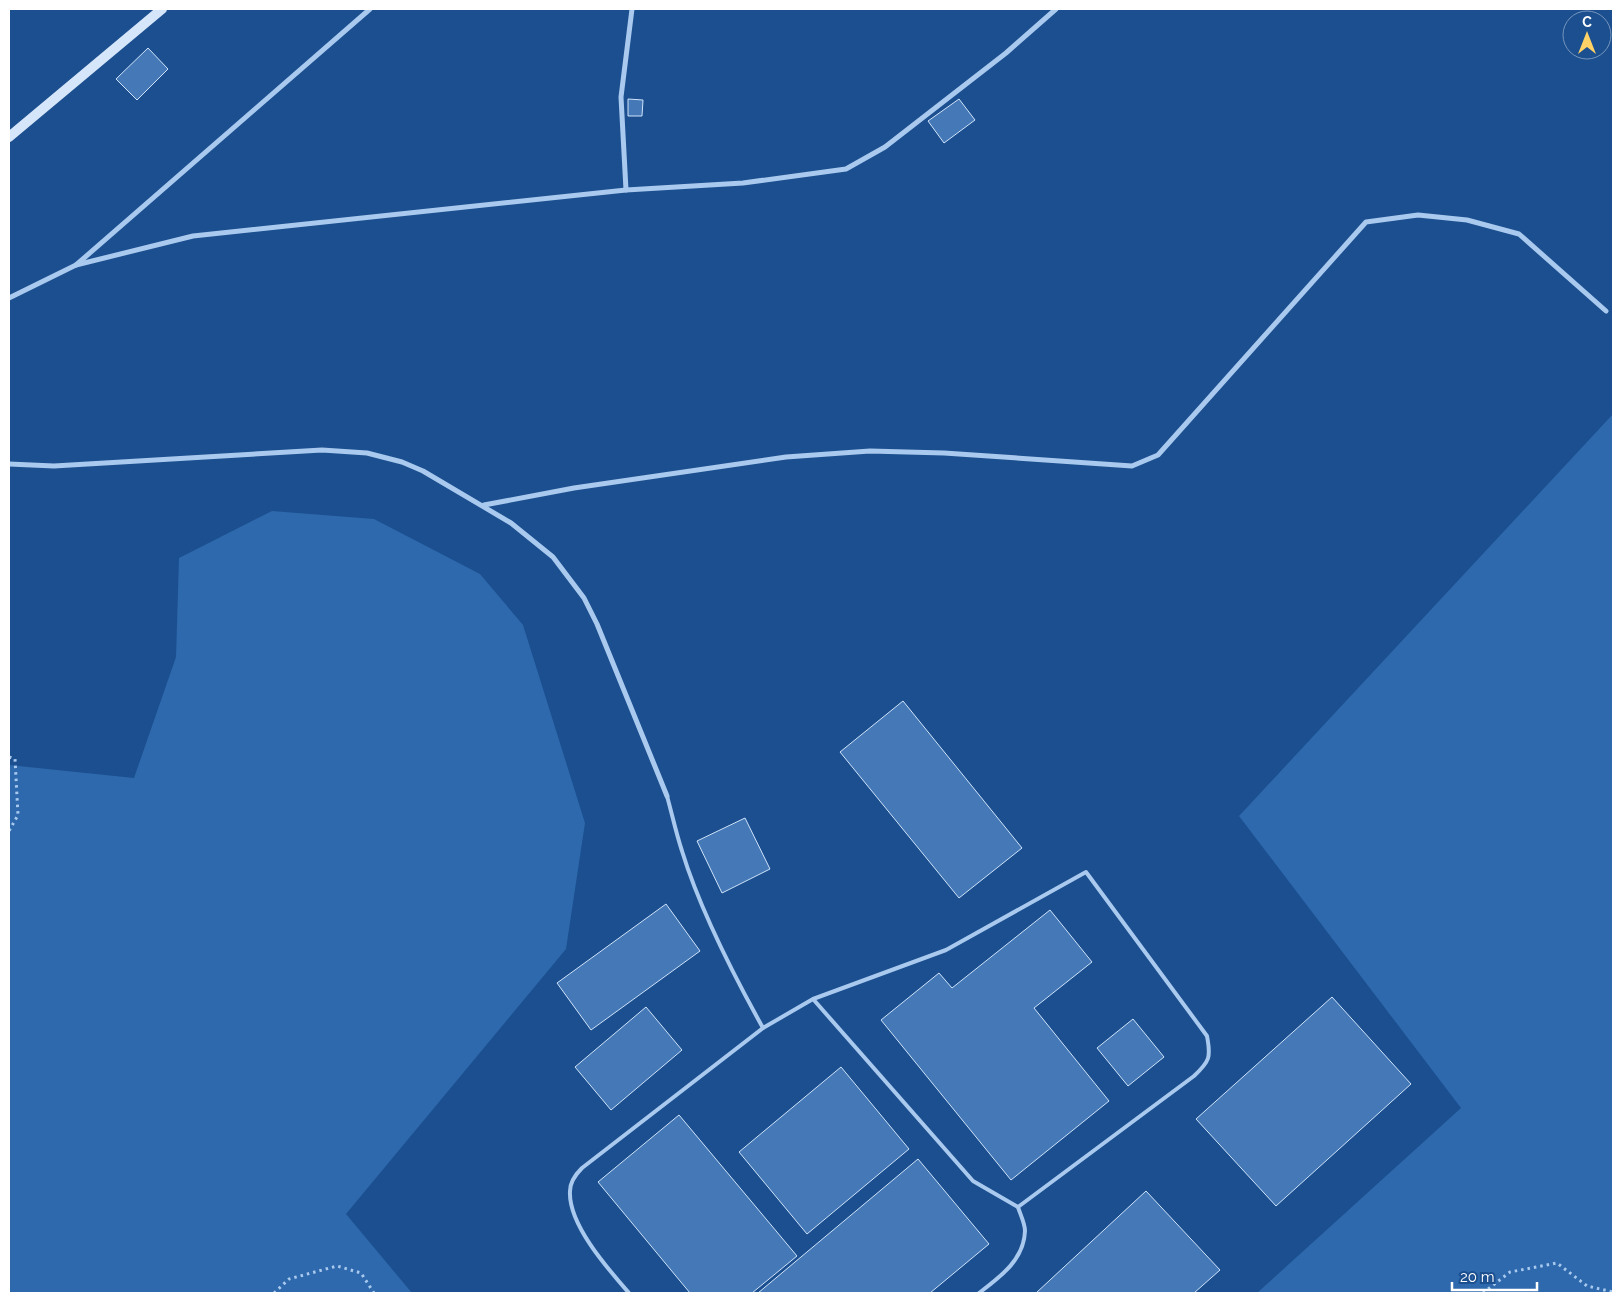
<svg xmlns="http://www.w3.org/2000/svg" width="1622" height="1302" font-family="Raleway,sans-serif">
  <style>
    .green { fill: #2e69ad }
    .building { fill: #4478b7; stroke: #cfe3fa }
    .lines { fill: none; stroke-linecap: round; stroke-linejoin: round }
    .path { stroke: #a9c9ee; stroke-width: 3; stroke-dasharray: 2.5 4; stroke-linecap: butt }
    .service { stroke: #a9c9ee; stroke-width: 4 }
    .minor { stroke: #a9c9ee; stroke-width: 5 }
    .secondary { stroke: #d6e6fa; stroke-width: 10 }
  </style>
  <rect width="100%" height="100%" fill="#1b4f8f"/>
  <g class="green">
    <path d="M1613,414V1293H1257L1461,1108L1239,816Z"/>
    <path d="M272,511L374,519L480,574L523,625L585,823L566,949L346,1214L412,1293H9V765L134,778L176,657L179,558Z"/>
  </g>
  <g class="building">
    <path d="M148,48L168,69L137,100L116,79Z"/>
    <path d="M628,99L643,100L642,116H628Z"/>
    <path d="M959,99L975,120L944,143L928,121Z"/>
    <path d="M903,701L1022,848L959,898L840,752Z"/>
    <path d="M745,818L770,869L722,893L697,841Z"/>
    <path d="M666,904L700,951L591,1030L557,983Z"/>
    <path d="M1050,910L1092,962L1034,1008L1109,1101L1011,1180L881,1020L939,973L952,988Z"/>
    <path d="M1332,997L1411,1084L1276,1206L1196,1119Z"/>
    <path d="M646,1007L682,1050L611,1110L575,1067Z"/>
    <path d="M1133,1019L1164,1057L1128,1086L1097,1048Z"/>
    <path d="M841,1067L909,1149L807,1234L739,1152Z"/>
    <path d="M679,1115L797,1256L752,1293H690L598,1182Z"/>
    <path d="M918,1159L989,1244L930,1293H758Z"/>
    <path d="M1146,1191L1220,1270L1194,1293H1036Z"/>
  </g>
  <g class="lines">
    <g class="path">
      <path d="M9,757L15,759L18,815L9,831"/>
      <path d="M274,1293L289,1279L337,1266L361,1273L374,1293"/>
      <path d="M1483,1293L1510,1272L1557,1263L1587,1286L1613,1292"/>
    </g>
    <g class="service">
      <path d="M667,796C672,814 676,833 682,851C700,910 733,974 763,1028L813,999L973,1181L1018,1207L1194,1076C1210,1061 1211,1057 1207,1036L1086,872L946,950L813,999"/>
      <path d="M629,1293C608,1269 568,1224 570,1191C570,1182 576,1174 582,1168L763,1028"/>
      <path d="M979,1293C1000,1277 1024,1260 1025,1231C1025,1223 1020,1214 1018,1207"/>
    </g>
    <g class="minor">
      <path d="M626,190L621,97L632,9"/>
      <path d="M76,265L370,9"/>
      <path d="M9,298L76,265L193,236L626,190L743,183L846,169L885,147L1006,53L1056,9"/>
      <path d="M9,464L54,466L322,450L367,453L402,462L423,471L511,523L553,557L584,598L597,624L667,796"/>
      <path d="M484,505L574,488L786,457L870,451L944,453L1132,466L1158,455L1366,222L1418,215L1467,220L1519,234L1606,311"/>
    </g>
    <path class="secondary" d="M9,137L162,9"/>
  </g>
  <rect width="1622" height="1302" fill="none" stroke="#ffffff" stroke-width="20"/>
  <g transform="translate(1587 35)"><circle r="24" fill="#1b4f8f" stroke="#7695bc"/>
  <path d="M0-4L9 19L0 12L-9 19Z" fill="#ffd166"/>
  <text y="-8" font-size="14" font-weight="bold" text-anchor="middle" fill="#ffffff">С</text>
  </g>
  <path d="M1452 1282v8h85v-8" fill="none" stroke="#ffffff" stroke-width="2.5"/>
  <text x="1460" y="1282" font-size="15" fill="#ffffff" stroke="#1b4f8f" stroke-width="4" paint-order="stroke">20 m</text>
</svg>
